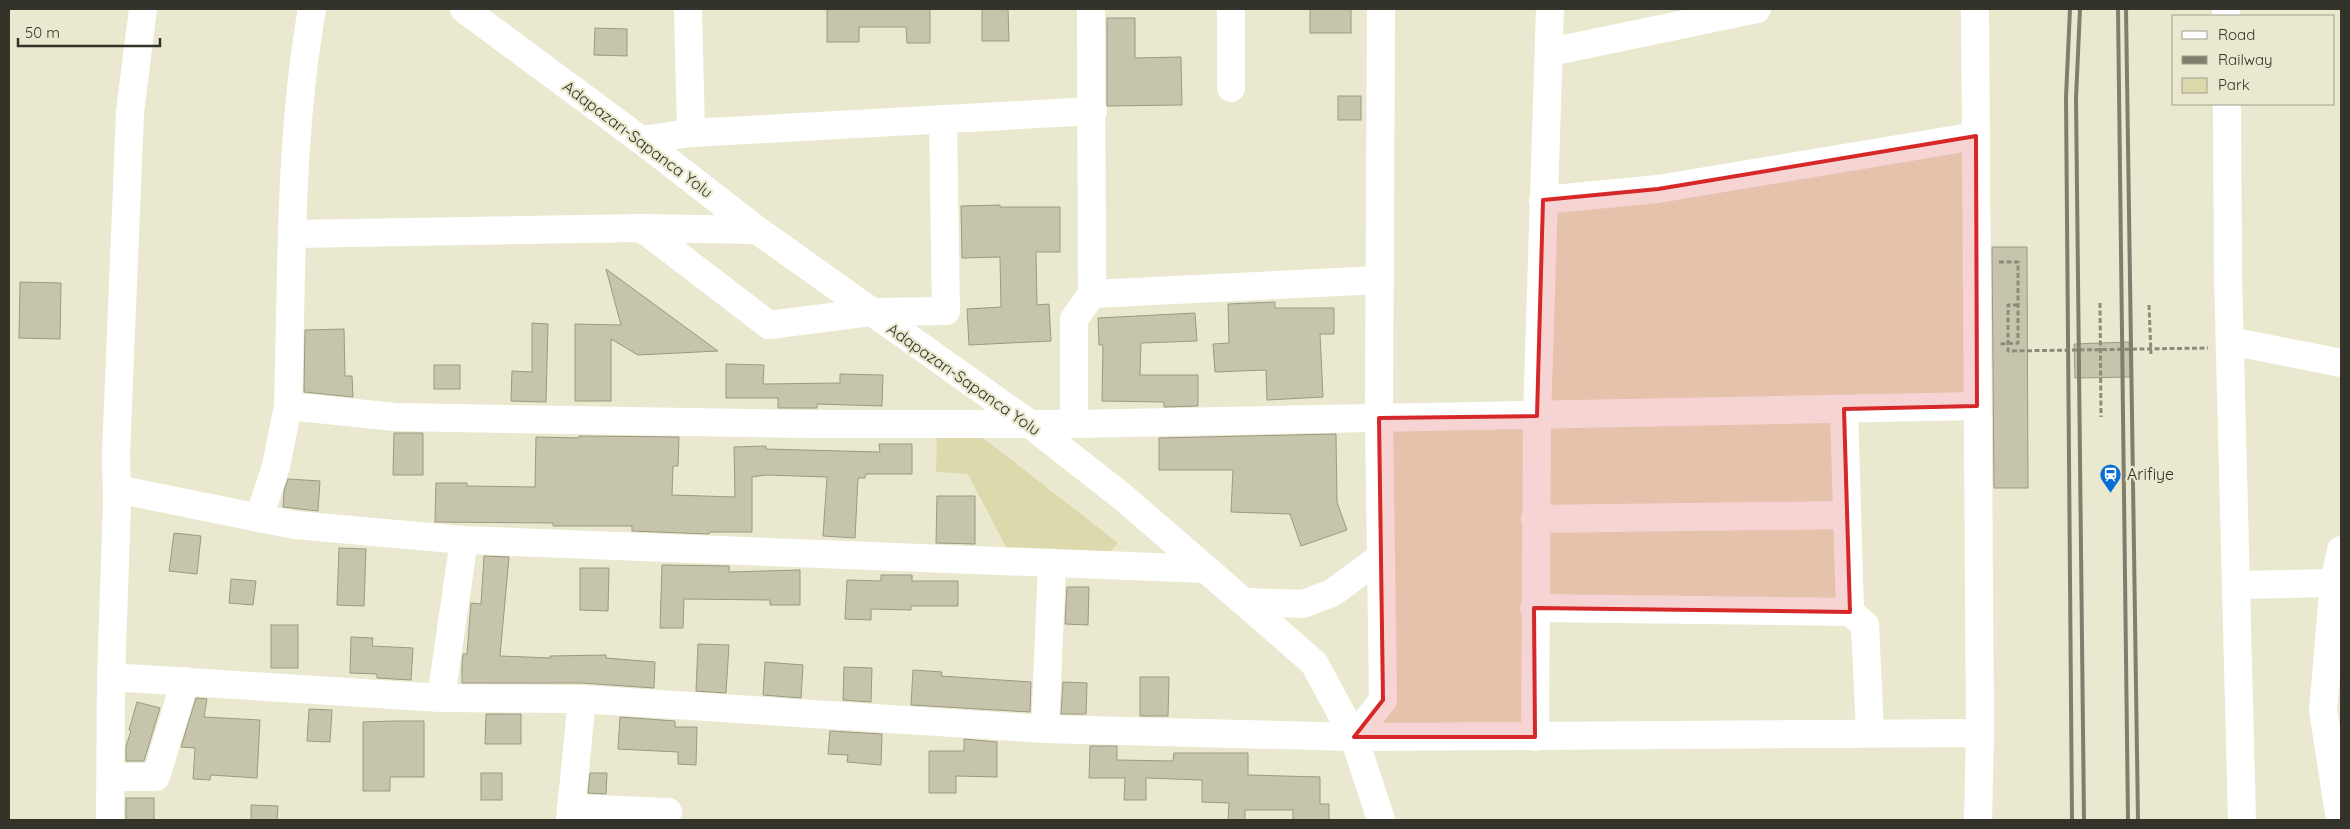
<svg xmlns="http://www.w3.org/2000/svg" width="2350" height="829" font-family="Quicksand,sans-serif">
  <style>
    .green { fill: #dcd9ad }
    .building { fill: #c6c5ac; stroke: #9a9a82 }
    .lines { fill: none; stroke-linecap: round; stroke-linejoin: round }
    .path { stroke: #8c8b7a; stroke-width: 3; stroke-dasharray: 5 2.5; stroke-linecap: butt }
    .minor { stroke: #fff; stroke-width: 28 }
    .major { stroke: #fff; stroke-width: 28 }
    .rail { stroke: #7f7f6e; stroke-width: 4 }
    .marked { fill: #d62828; fill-opacity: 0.2; stroke: #d62828; stroke-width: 4; stroke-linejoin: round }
    .labels { text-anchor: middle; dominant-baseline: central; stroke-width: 4.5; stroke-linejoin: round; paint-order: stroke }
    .street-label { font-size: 16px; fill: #333329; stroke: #eae9cf }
    .poi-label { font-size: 16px; fill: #333329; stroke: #eae9cf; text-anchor: start }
  </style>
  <rect width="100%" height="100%" fill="#eae9cf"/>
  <path class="green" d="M973,430L1118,543L1109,552L1007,549L968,474L936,472L937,431Z"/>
  <g class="building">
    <path d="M827,9H930V43H907L906,27H859V42H827Z"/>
    <path d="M982,9H1008L1009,41H982Z"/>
    <rect x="1310" y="9" width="41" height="24"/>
    <path d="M1107,18H1135V58L1181,57L1182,105L1107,106Z"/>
    <path d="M595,28L627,29V56L594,55Z"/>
    <rect x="1338" y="96" width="23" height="24"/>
    <path d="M1000,205V207H1060V252H1036L1037,305L1049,304L1051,341L969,345L967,309L1001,307L1000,257L962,258L961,206Z"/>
    <path d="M1992,247H2027L2028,488H1994Z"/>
    <path d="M606,269L718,351L638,355L611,339V401H575V324L621,325Z"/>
    <path d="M20,282L61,283L60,339L19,338Z"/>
    <path d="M1275,302V308H1334V334H1320L1323,397L1267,400L1266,370L1215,372L1213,344L1229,343L1228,304Z"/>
    <path d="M1195,313L1197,341L1141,343L1140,375H1198V406L1164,407V402L1102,401L1103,345H1099L1098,318Z"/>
    <path d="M532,323L548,324L546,402L511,401L512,371L532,372Z"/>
    <path d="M344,329L345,376H352L353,397L304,392L305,330Z"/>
    <path d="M2129,342L2130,377L2075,378L2074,344Z"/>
    <path d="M726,364L764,365L763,384L840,383V374L883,375L882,406L817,404V408H778V398H726Z"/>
    <rect x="434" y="365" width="26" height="24"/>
    <path d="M394,433H423V475H393Z"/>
    <path d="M1336,434L1337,502L1347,530L1301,546L1290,514L1231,512L1233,470H1159V438Z"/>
    <path d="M579,436L679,437L678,466H673L672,495L735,497L734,447L766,446V449L880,452L879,444H912V474H866L865,478H858L855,538L823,536L827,477L766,475L752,477V532H710L709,534L632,531V526H553V523L435,522L436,483H467V486L535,487L536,437L579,438Z"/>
    <path d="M288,479L320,481L318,511L283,507L284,491Z"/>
    <path d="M937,496H975V544L936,543Z"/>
    <path d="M174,533L201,536L197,574L169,571Z"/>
    <path d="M339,548L366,549L364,606L337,605Z"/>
    <path d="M484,556L509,557L500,656L551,658L550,656L606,655V658L655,662L654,688L582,683H462V663L463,654H467L471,603L481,604Z"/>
    <path d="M662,565L729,566V572L800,570V605H770V600L684,599L683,628H660Z"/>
    <path d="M580,568H609L608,611L580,610Z"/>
    <path d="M881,575H912V581H958V606H911V610L871,609V620L845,619L847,580L881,581Z"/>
    <path d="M231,579L256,581L253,605L229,603Z"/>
    <path d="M1067,587H1089L1088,625L1065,624Z"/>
    <rect x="271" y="625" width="27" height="43"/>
    <path d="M351,637L373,638L372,646L413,648L411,680L377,678V674L350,673Z"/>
    <path d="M698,644L729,645L726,693L696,691Z"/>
    <path d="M765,662L803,665L801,698L763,695Z"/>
    <path d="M844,667L872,668L871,702L843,700Z"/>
    <path d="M913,670L942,672L941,676L1031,682L1030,712L911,705Z"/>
    <path d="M1140,677H1169L1168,716H1140Z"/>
    <path d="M1063,682L1087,683L1086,714H1061Z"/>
    <path d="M196,698L207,699L204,717L260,720L257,778L211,775L210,780L193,779L195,748L181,747Z"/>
    <path d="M137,702L160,708L144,761H126V746L131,731L129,730Z"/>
    <path d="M309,709L332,710L330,742L307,741Z"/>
    <path d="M486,714H521V744H485Z"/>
    <path d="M620,717L675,721V727H697L696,765L678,764V752L618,749Z"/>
    <path d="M394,721H424V777H390V791H363V722Z"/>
    <path d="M830,731L882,734L881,765L847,762L848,755L828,754Z"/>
    <path d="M964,739L997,742V777L956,776V793H929V751H964Z"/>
    <path d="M1090,746H1117V760L1173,761L1174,753H1248V775L1320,777V804H1329V820H1293V810H1245V820H1228L1229,803L1202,802V780L1146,778V800H1124L1125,778H1089Z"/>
    <rect x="481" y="773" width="21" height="27"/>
    <path d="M590,773H607L606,794L588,793Z"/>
    <rect x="126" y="798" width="28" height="22"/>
    <path d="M251,805L278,806L277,820H251Z"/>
  </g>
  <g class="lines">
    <g class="path">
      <path d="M1999,262H2018V343L2000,344"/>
      <path d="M2100,303L2101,417"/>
      <path d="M2018,305H2008V351L2208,348"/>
      <path d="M2149,305L2151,354"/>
    </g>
    <g class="minor">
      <path d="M143,9L130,112L116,454L117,503L111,677L441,698L582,699L1045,729L1354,737L1980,733"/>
      <path d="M312,9C289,139 292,274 288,406L395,417L807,424H1074L1977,406"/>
      <path d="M688,9L691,133"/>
      <path d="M1091,9L1092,294"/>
      <path d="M1231,9V88"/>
      <path d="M1975,9L1980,733L1978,820"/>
      <path d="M2226,9V16"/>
      <path d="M1550,52L1757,9"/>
      <path d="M2227,104L2228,277L2242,820"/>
      <path d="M641,140L691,133L1093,111"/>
      <path d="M1543,200L1658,189L1976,136"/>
      <path d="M642,228L769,325L871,312L946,311L943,119"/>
      <path d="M293,234L642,228L757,230"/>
      <path d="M2230,341L2341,363"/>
      <path d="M288,406L276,466L259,518L295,525L464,540L1206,569"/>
      <path d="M1844,409L1850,612"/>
      <path d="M1074,424V319L1092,294L1380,280"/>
      <path d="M117,489L259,518"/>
      <path d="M1535,519L1847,515"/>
      <path d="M2236,585L2334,583"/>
      <path d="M1245,602L1303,604L1332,593L1381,557"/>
      <path d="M1534,608L1850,612L1865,625L1870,733"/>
      <path d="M441,698L464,540"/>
      <path d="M1045,729L1052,564"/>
      <path d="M1354,737L1383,700L1379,418L1381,9"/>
      <path d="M1535,737L1537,416L1550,9"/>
      <path d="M111,777H156L185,681"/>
      <path d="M571,808L668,812"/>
      <path d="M110,820L111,677"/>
      <path d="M570,820L582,699"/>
      <path d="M2340,820L2323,710L2334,583L2341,550"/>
    </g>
    <path class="major" d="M464,9L641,140L757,230L1027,422L1124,498L1314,663L1354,737L1381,820"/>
    <g class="rail">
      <path d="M2070,9L2066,97L2072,820"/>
      <path d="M2080,9L2076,98L2084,820"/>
      <path d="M2118,9L2128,820"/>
      <path d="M2126,9L2138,820"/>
    </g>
  </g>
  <path class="marked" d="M1976,136L1977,406L1844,409L1850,612L1534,608L1535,737H1354L1383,700L1379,418L1537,416L1543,200L1658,189Z"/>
  <defs>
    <symbol id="station-pin" viewBox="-11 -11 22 30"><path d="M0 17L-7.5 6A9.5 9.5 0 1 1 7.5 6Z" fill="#076fd7" stroke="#eae9cf"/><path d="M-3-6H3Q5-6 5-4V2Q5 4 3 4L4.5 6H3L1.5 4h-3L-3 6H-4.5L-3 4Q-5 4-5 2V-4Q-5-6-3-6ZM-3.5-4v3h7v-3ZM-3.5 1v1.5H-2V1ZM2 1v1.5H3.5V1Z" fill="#fff"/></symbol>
  </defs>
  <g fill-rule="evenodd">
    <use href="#station-pin" x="2098" y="462" width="25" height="34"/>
  </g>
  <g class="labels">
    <g class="street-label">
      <text transform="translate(638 139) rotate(37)">Adapazarı-Sapanca Yolu</text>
      <text transform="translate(964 379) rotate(35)">Adapazarı-Sapanca Yolu</text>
    </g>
    <g class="poi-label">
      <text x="2127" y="474">Arifiye</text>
    </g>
  </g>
  <rect width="2350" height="829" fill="none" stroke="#333329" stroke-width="20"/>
  <rect x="2172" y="15" width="162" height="90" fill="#eae9cf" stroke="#a1a08d"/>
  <rect x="2182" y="31" width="25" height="8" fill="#ffffff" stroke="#a1a08d"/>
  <text x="2218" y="40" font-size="15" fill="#333329">Road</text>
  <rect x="2182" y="56" width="25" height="8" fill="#7f7f6e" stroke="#a1a08d"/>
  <text x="2218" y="65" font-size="15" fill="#333329">Railway</text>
  <rect x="2182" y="78" width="25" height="15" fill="#dcd9ad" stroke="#a1a08d"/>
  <text x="2218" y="90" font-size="15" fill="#333329">Park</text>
  <path d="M18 38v8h142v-8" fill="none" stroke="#333329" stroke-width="2.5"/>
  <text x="25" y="38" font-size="15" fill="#333329" stroke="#eae9cf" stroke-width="4" paint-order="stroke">50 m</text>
</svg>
